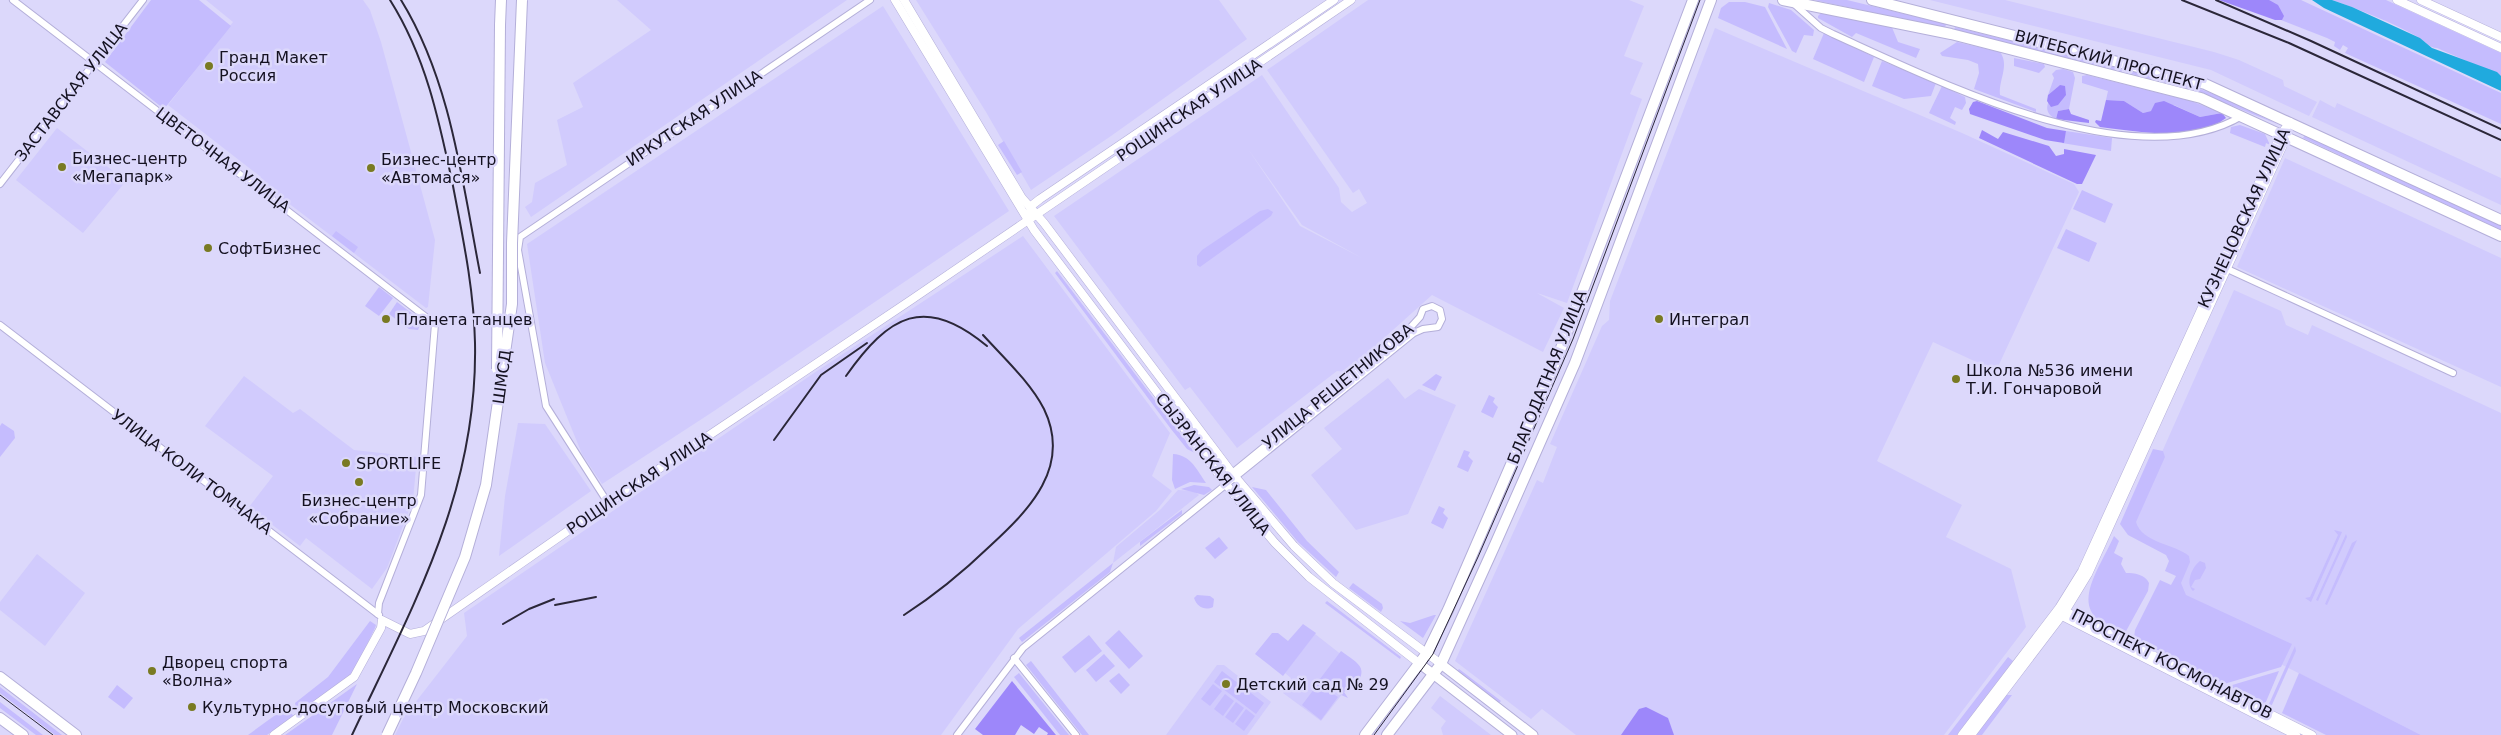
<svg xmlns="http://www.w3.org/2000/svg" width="2501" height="735" font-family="'DejaVu Sans',sans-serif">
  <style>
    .built { fill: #d1cbfd; fill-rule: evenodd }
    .green { fill: #c5bcfe }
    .forest { fill: #9d87fa }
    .water { fill: #20aade }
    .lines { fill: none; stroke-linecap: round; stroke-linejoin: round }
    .minor-casing { stroke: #b4afd9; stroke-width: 8 }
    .tertiary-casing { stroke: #b4afd9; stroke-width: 9 }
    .secondary-casing { stroke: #b4afd9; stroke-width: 11 }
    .primary-casing { stroke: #b4afd9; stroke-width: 12 }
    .minor { stroke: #fff; stroke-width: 6 }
    .tertiary { stroke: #fff; stroke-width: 8 }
    .secondary { stroke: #fff; stroke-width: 9 }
    .primary { stroke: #fff; stroke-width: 10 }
    .tram { stroke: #2b2739; stroke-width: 1 }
    .rail { stroke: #2b2739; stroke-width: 2 }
    .primary-bridge-casing { stroke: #b4afd9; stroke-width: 12; stroke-linecap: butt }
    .primary-bridge { stroke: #fff; stroke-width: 10 }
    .poi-dot { fill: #797a22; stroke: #dcd8fb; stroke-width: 2 }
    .labels { text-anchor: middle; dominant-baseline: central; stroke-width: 5; stroke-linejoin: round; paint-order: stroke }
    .poi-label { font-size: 16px; fill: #141120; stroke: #dcd8fb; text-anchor: start }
    .street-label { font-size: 16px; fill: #141120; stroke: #dcd8fb }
  </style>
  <rect width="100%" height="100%" fill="#dcd8fb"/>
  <g class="built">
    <path d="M206,0H363L370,10L381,42L435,240L428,307L426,308L258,180L261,177L168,105L233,22Z"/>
    <path d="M617,0H847L531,217L525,207L532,202L535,183L567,165L557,120L583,107L573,83L651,30Z"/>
    <path d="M916,0H1219L1247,39L1111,136L1031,190L986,112Z"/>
    <path d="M1368,0H1629L1644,6L1624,56L1643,63L1630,94L1642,99L1567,303L1537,293L1564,308L1543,352L1432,295L1374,347L1376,350L1361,362L1345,372L1337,371L1237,448L1190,387L1185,390L1054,216L1262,75L1339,188L1341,202L1352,212L1367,203L1359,189L1353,193L1267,70ZM1248,149L1302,225L1362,258L1300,226Z"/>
    <path d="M1930,0H2005L2214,52L2239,60L2283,80L2284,86L2317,102L2309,116L2211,70Z"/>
    <path d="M883,6L1009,211L714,411L602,484L582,454L545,363L527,244Z"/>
    <path d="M1715,28L1962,133L2074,184L2079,192L1996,371L1933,342L1877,461L1962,505L1946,537L2011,569L2026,627L1944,735H1576L1542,709L1531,719L1455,661L1537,480L1543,483L1557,447L1550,444L1602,326L1609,320L1610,301Z"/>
    <path d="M2320,100L2335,108L2337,103L2501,178V205L2312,117Z"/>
    <path d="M57,128L126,181L83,233L16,180Z"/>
    <path d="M2285,158L2501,258V387L2237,267Z"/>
    <path d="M1023,236L1170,433L1152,476L1172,491L1156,511L1018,629L941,735H395L404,717L467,636L464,613L814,373Z"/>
    <path d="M2234,290L2281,311L2286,325L2308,335L2312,325L2501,413V735H2421L2164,605L2186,561L2129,533L2162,452Z"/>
    <path d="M244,376L293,413L300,409L354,450L417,457L413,500L387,568L372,589L306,538L300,546L249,507L273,476L205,426Z"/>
    <path d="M1388,378L1405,399L1419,389L1456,405L1408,514L1356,530L1311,475L1342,449L1324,428Z"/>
    <path d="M518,423L545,424L591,491L499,556L505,496Z"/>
    <path d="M1178,490L1194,491L1199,495L1113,563L1116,547L1161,509Z"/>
    <path d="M37,554L85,593L45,646L0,610V602Z"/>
    <path d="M1315,634L1361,670L1321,721L1283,693L1291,678L1285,673Z"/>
    <path d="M1217,665H1224L1271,702L1247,735H1166Z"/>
    <path d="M1440,696L1491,735H1443L1441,728L1446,721L1431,708Z"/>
  </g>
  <g class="green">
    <path d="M151,0H199L231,26L164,109L105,62Z"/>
    <path d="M1814,0H1847L1946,24L1945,28Z"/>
    <path d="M2230,0H2301L2501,93V124L2345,53L2348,48L2343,45L2340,50L2334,46L2335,42L2327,38Z"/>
    <path d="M2332,0H2386L2501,53V76L2437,48C2429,48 2425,41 2418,37C2391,22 2361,10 2332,0Z"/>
    <path d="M1729,2H1745L1765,7L1787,49L1718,18L1721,8Z"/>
    <path d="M1769,3L1791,10L1814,30L1813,36L1804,35L1796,53L1792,51L1768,7Z"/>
    <path d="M1822,12L1891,25L1898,42L1920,49L1916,58L1856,33L1852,37L1818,18V16Z"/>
    <path d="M1955,27L2189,85L2224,98L2277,124L2188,88L1954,30Z"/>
    <path d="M1824,33L1874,57L1864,82L1813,59Z"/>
    <path d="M1957,42L2000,52C2010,65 1998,81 2000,95L2036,109V112L1974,89L1979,73L1978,64L1968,60L1942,56L1940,53Z"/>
    <path d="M2014,58L2044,64L2045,67L2039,73L2014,66Z"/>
    <path d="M1882,61L1936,83L1931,96L1904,99L1872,86Z"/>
    <path d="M2063,69L2073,72L2075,78L2069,109L2058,111L2056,119C2038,110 2052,96 2060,85L2048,95L2054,78L2052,74L2056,70Z"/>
    <path d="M2087,75L2191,101L2222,113L2200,117L2174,105L2143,113L2124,101L2106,100L2108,91L2082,83V76Z"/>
    <path d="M1942,86L1965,97L1966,103L1962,110L1955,107L1950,118L1956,122L1955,125L1929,113Z"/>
    <path d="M2240,125L2265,134L2270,145L2266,143L2265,147L2230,133L2231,127Z"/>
    <path d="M2066,131L2112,138L2111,151L2062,143Z"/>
    <path d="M2305,135L2501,226V230L2303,138Z"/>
    <path d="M1004,141L1022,172L1017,175L998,145Z"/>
    <path d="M2082,190L2113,204L2105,223L2073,209Z"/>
    <path d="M1268,209L1273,212L1271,216L1200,267L1197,265V256L1202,250L1260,211Z"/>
    <path d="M2066,229L2097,243L2089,262L2057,248Z"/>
    <path d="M336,231L358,247L354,253L332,236Z"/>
    <path d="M1057,271L1195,453L1187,449L1171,429L1055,273Z"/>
    <path d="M379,287L393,298L379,316L365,306Z"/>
    <path d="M397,302L422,321L418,330L409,329L389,314Z"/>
    <path d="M1436,374L1442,377L1435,391L1422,385Z"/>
    <path d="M1489,395L1495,398L1493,402L1498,407L1493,418L1481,412Z"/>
    <path d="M2,423L14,431L15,438L0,457V426Z"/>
    <path d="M2153,449L2163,451L2165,457L2136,522C2142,543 2175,544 2189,556L2190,562L2181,583L2186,595L2292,644L2281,667L2224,684L2134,638L2135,630L2160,580L2171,585L2176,576L2165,571L2169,561L2166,555L2128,535L2120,524Z"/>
    <path d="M1464,450L1470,452L1468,456L1473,461L1468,472L1457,467Z"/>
    <path d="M1173,454C1191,455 1197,470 1206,483L1190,482L1175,489L1172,480Z"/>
    <path d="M1194,485L1209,487L1212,490L1204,495L1181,489Z"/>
    <path d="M1252,487L1266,490L1307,541L1339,572L1336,577L1298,542Z"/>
    <path d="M1439,506L1445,509L1443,513L1448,518L1443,529L1431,523Z"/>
    <path d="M1182,510V514L1140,546V542Z"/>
    <path d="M2334,530L2342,532L2311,602L2305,598L2310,597L2338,535Z"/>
    <path d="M2346,534L2347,537L2318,601L2316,600Z"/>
    <path d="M2114,536L2119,541L2114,553L2123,558L2121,564L2126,573C2134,573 2145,574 2149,583L2148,591L2125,633C2062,615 2096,576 2114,536Z"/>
    <path d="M1219,537L1228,548L1215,559L1205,548Z"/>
    <path d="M2357,540L2327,605L2325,604L2352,543Z"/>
    <path d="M2200,561L2205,563L2206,568L2200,579L2195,580L2191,587L2195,589L2193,591C2185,583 2192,567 2200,561Z"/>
    <path d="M1113,563L1110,572L1022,642L1019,638Z"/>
    <path d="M1353,583L1382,604L1383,608L1381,612L1349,588Z"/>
    <path d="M1197,595L1210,596L1214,599L1213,607C1205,611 1197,607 1194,598Z"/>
    <path d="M1327,601L1401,657L1400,659L1325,603Z"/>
    <path d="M1434,615H1436L1423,638L1400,621L1410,623Z"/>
    <path d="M370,621L376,625L375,628L352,675L301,711L296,708L295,703L328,677Z"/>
    <path d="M1303,624L1316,633L1283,676L1255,654L1272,633H1278L1288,641Z"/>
    <path d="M1119,630L1143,656L1129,669L1105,643Z"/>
    <path d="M1089,635L1102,651L1075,673L1062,657Z"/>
    <path d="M2295,646L2296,651L2271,707L2269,704Z"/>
    <path d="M1341,651C1360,665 1369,667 1354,689L1350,686L1344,692L1348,698L1339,694L1320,679Z"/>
    <path d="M1104,654L1115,666L1096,682L1086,670Z"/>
    <path d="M2008,657L2013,661L1957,735H1948Z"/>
    <path d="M1031,661L1089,735H1082L1026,665Z"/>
    <path d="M1459,669L1501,701L1499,703L1456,672Z"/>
    <path d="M1222,671L1264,703L1256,714L1214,682Z"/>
    <path d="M2279,671L2265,704L2229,686Z"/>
    <path d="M1019,673L1069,735H1060L1014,677Z"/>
    <path d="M1119,673L1130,685L1121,694L1109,681Z"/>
    <path d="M2299,673L2421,735H2326L2282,713Z"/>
    <path d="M357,684L332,735H285Z"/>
    <path d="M1213,684L1222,691L1210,706L1201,699Z"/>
    <path d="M1318,684L1338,697L1321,720L1302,705Z"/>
    <path d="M117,685L133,698L124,709L108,697Z"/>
    <path d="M0,687L62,735H55L0,693Z"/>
    <path d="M1225,694L1234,701L1223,716L1214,709Z"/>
    <path d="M2006,695H2012L1982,735H1976Z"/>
    <path d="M0,702L43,735H36L0,708Z"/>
    <path d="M1236,702L1244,708L1233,723L1225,717Z"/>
    <path d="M285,708L294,716L267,735H248Z"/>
    <path d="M1246,709L1255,716L1244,731L1235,724Z"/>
  </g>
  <g class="forest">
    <path d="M2219,0H2269L2278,5L2284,16L2282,20H2275Z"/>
    <path d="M2060,85L2065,86L2066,95L2058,105L2051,107L2047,101L2048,95Z"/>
    <path d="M2106,100L2124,101L2143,113L2151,111L2155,103L2164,101L2200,117L2222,113L2226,118C2195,143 2137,131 2100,127L2095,122L2096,120L2101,121Z"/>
    <path d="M1977,101L2047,128L2066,131L2064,143L2045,140L1970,114L1969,109L1973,102Z"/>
    <path d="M2069,109L2071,114L2089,120V123L2056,119L2058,111Z"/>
    <path d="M1982,130L1998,139L2003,132L2049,146L2056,156L2064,154V149L2096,155L2082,184H2077L1979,138Z"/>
    <path d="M1012,681L1056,735H1047L1048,733L1039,727L1034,734L1021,725L1015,735H983L975,729Z"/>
    <path d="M1646,707L1668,718L1674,735H1621L1639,709Z"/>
  </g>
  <path class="water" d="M2312,0H2332L2352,7L2420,38L2432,48L2497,72L2501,76V91L2324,8Z"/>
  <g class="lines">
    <defs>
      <g id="minor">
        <path d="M13,0L435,324L421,495L379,603L378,614"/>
        <path d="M1793,3L1821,28L1833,34C1937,81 2133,180 2242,116"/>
        <path d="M0,184L143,0"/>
        <path d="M2223,267L2453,373"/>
        <path d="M0,325L379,615"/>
        <path d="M608,503L546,406L518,250L520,237L870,0"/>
        <path d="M1014,658L1076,735"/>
        <path d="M957,735L1023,648L1414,333L1423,329L1438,327L1442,319L1440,310L1432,306L1423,309L1420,317L1409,329L1232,473L1226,485"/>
      </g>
      <g id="tertiary">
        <path d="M895,0L1034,230L1235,496L1275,543L1309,577L1420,664"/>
        <path d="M904,0L1022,198L1044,223L1232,473L1294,546L1333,583L1441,664"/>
        <path d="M2397,0L2501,48"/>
        <path d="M2421,0L2501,37"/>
        <path d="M1030,211L1031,206L1040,199L1334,0"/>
        <path d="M2063,610L2312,735"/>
        <path d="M2060,613L2062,616L2296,735"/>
        <path d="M274,735L354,677L381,628L382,620L410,634L424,631L608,503L911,300L1351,0"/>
        <path d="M1962,735L2059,608L2082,571L2281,134L2290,122"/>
        <path d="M1971,735L2066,610L2088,574L2288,134"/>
      </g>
      <g id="secondary">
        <path d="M1420,664L1512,735"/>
        <path d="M1441,664L1533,735"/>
      </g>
      <g id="primary">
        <path d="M1783,0L1951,34L2201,98L2501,236"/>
        <path d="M1872,0L2205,84L2501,220"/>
        <path d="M500,25L501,0"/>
        <path d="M0,677L76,735"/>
        <path d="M0,718L23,735"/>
        <path d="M1365,735L1427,653L1448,610L1558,356L1693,0"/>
        <path d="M1387,735L1441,664L1494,547L1575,363L1711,0"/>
      </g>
    </defs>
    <use href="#minor" class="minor-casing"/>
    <use href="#tertiary" class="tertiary-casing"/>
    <use href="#secondary" class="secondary-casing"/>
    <use href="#primary" class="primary-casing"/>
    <use href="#minor" class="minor"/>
    <use href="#tertiary" class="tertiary"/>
    <use href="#secondary" class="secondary"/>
    <use href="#primary" class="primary"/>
    <g class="tram">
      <path d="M0,695L53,735"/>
      <path d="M1374,735L1433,654L1478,557L1573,339L1700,0"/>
    </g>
    <g class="rail">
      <path d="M401,0C451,81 462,181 480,273"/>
      <path d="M2182,0L2289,43L2501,140"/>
      <path d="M2216,0L2311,41L2501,129"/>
      <path d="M846,376C889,315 925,294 987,346"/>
      <path d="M774,440L821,375L867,343"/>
      <path d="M555,605L596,597"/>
      <path d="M904,615C935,595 963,572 990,546C1029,510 1072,467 1044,409C1030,382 1004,358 983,335"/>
      <path d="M503,624L529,609L554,599"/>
      <path d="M352,735C413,605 478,492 475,343C474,290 463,238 453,186C439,120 426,57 390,0"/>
    </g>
    <defs>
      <g id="primary-bridge">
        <path d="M497,369L500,25"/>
        <path d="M387,735L416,673L465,557L486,485L512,304V243L522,0"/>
      </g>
    </defs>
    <use href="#primary-bridge" class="primary-bridge-casing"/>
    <use href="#primary-bridge" class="primary-bridge"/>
  </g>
  <g class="poi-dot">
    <circle cx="209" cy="66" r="5"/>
    <circle cx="62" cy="167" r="5"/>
    <circle cx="371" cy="168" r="5"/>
    <circle cx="208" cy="248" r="5"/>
    <circle cx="386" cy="319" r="5"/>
    <circle cx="1659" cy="319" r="5"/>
    <circle cx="1956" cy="379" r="5"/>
    <circle cx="346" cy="463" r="5"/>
    <circle cx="359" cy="482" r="5"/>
    <circle cx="152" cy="671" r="5"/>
    <circle cx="1226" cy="684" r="5"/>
    <circle cx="192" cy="707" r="5"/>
  </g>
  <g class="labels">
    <g class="poi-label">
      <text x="219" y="57">Гранд Макет<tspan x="219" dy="18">Россия</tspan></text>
      <text x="72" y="158">Бизнес-центр<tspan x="72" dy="18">«Мегапарк»</tspan></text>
      <text x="381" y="159">Бизнес-центр<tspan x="381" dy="18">«Автомася»</tspan></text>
      <text x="218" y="248">СофтБизнес</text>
      <text x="396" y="319">Планета танцев</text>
      <text x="1669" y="319">Интеграл</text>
      <text x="1966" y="370">Школа №536 имени<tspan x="1966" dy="18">Т.И. Гончаровой</tspan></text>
      <text x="356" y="463">SPORTLIFE</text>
      <text x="359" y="500" text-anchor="middle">Бизнес-центр<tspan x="359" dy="18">«Собрание»</tspan></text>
      <text x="162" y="662">Дворец спорта<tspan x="162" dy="18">«Волна»</tspan></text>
      <text x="1236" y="684">Детский сад № 29</text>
      <text x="202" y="707">Культурно-досуговый центр Московский</text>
    </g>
    <g class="street-label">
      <text transform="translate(2109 60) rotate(15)">ВИТЕБСКИЙ ПРОСПЕКТ</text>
      <text transform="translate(71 92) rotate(-52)">ЗАСТАВСКАЯ УЛИЦА</text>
      <text transform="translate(1189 110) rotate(-34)">РОЩИНСКАЯ УЛИЦА</text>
      <text transform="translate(694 118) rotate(-34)">ИРКУТСКАЯ УЛИЦА</text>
      <text transform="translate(223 160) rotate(37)">ЦВЕТОЧНАЯ УЛИЦА</text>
      <text transform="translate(2244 218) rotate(-65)">КУЗНЕЦОВСКАЯ УЛИЦА</text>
      <text transform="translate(502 377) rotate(-82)">ШМСД</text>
      <text transform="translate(1547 377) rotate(-68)">БЛАГОДАТНАЯ УЛИЦА</text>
      <text transform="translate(1338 386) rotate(-39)">УЛИЦА РЕШЕТНИКОВА</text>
      <text transform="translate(1213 464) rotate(52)">СЫЗРАНСКАЯ УЛИЦА</text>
      <text transform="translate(192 472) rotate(37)">УЛИЦА КОЛИ ТОМЧАКА</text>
      <text transform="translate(639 483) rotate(-34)">РОЩИНСКАЯ УЛИЦА</text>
      <text transform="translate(2172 664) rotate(27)">ПРОСПЕКТ КОСМОНАВТОВ</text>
    </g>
  </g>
</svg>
